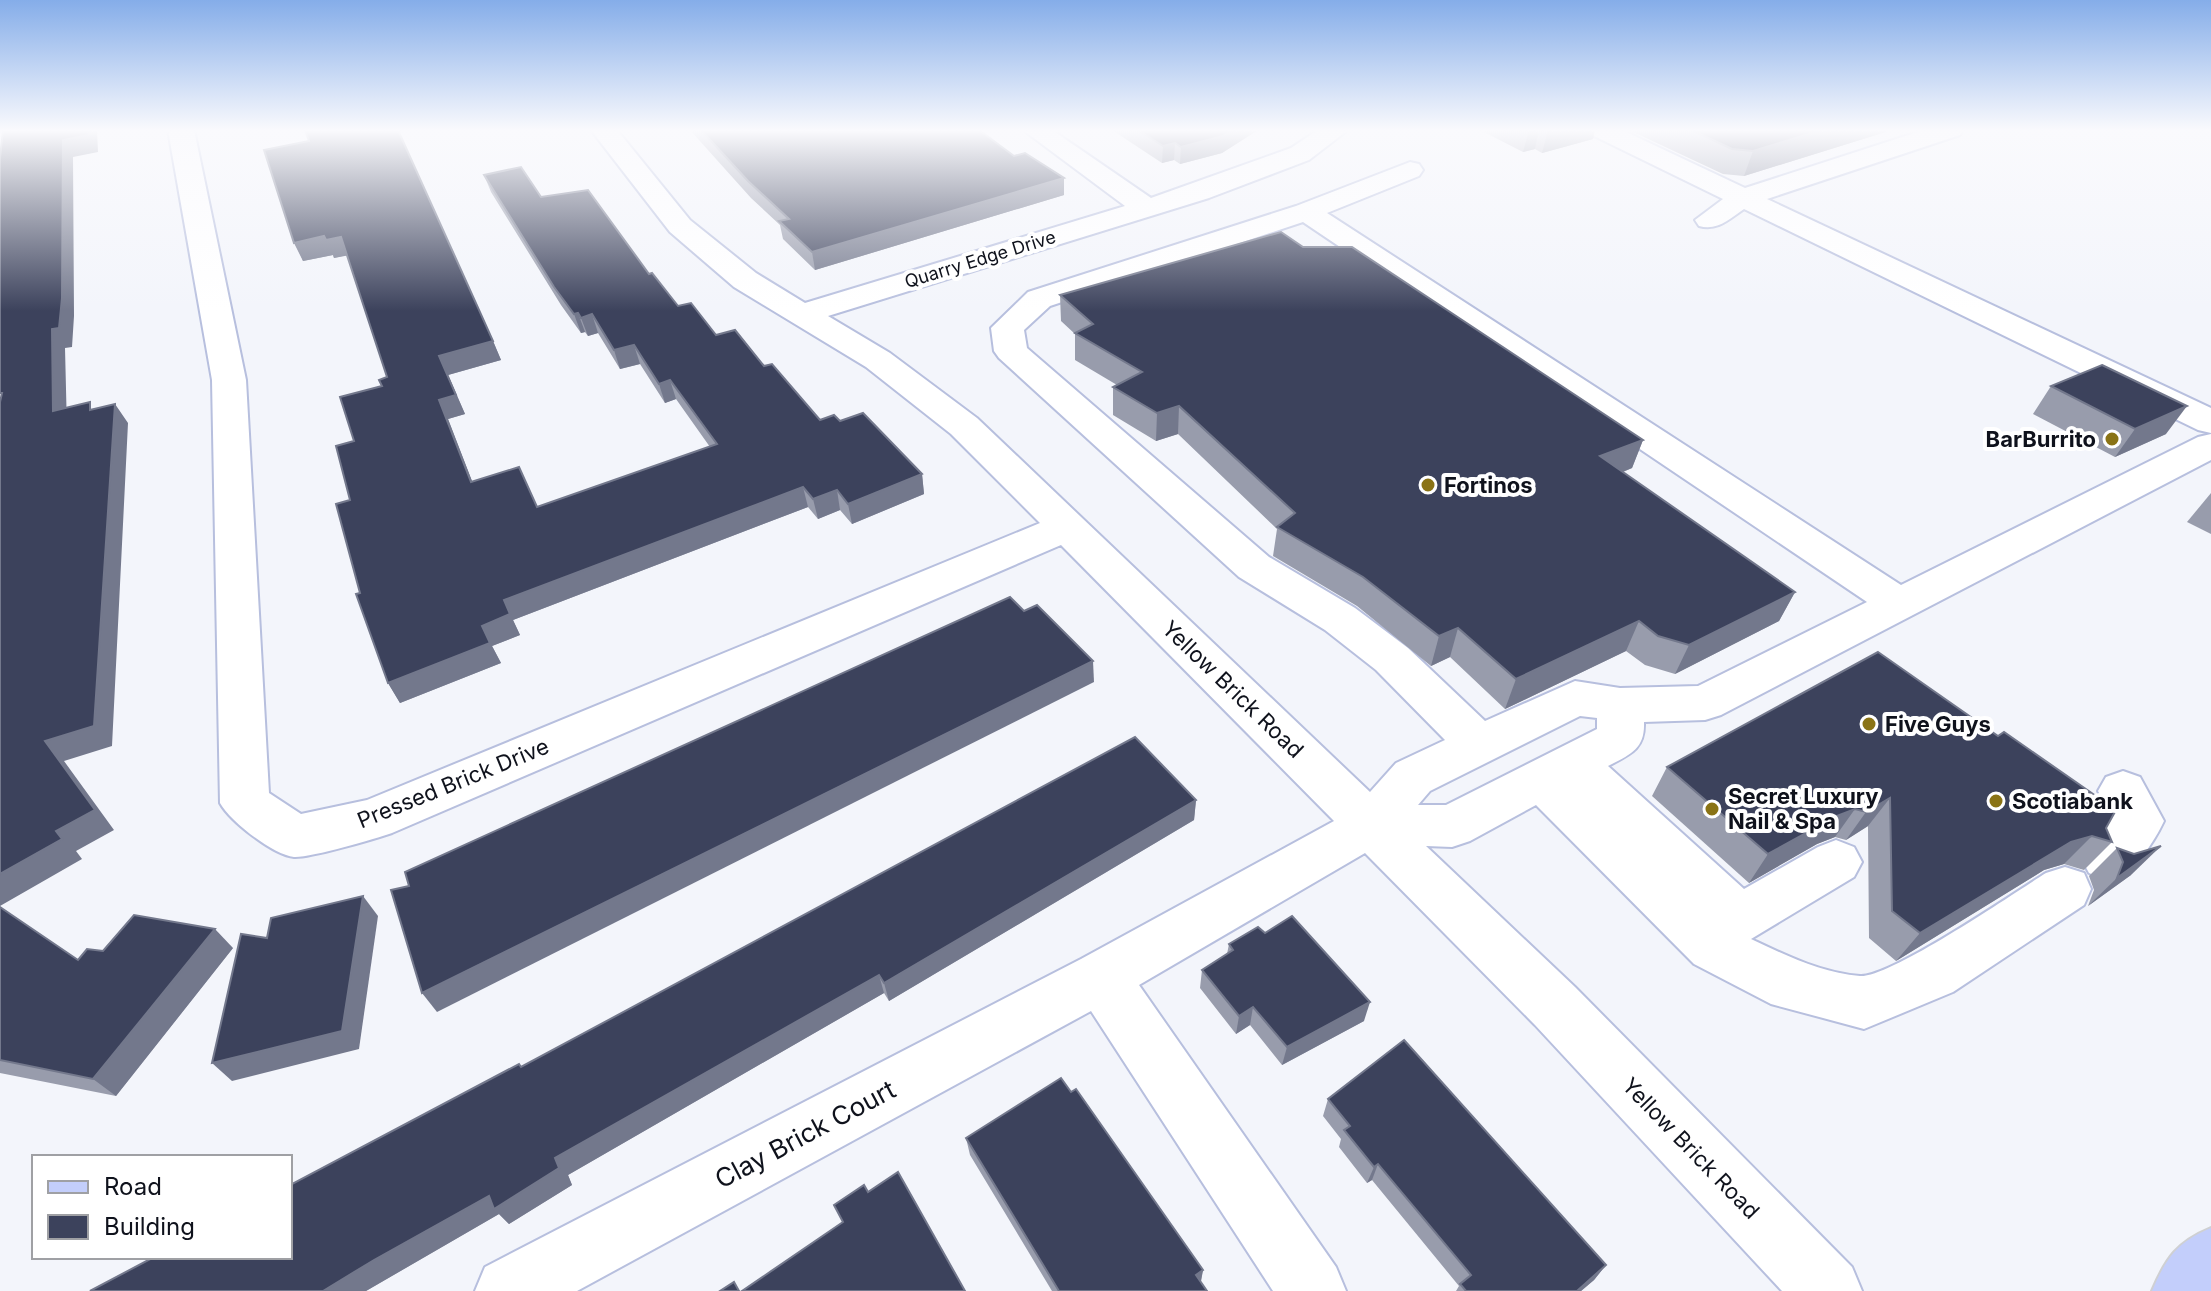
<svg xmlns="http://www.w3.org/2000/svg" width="2211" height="1291" font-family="Inter,sans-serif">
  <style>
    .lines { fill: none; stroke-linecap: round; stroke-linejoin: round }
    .minor-casing { stroke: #b7bfde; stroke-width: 4 }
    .major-casing { stroke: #cfd0d2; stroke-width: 4 }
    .minor { fill: #fff; fill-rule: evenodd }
    .major { fill: #c3cefb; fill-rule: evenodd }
    .wall { fill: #989cac }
    .shaded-wall { fill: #73788c }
    .building { fill: #3c425c; stroke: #73788c; stroke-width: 2 }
    .poi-dot { fill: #8a7315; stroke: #fff; stroke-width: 3 }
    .labels { text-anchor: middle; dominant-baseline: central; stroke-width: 8; stroke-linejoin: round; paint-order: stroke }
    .far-street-label { font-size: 18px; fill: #0f121c; stroke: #fff }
    .poi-label { font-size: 22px; font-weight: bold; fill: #0f121c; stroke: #fff; text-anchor: start }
    .street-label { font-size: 22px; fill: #0f121c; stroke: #fff }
    .near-street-label { font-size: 26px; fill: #0f121c; stroke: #fff }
  </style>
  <rect width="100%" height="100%" fill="#f3f5fb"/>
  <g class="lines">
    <defs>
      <g id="minor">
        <path d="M168,130H194L246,380L269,793L301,814L367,800L1040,523L951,434L866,367L734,287L670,232L591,130H617L690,220L756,273L805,303L1125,206L1023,130H1052L1151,198L1291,148L1318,130H1348L1309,160L1209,198L828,316L890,353L977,418L1370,792L1396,763L1445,740L1376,670L1325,630L1239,577L999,358L994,351L991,328L1028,292L1296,206L1410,162L1419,164L1423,170L1419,176L1327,213L1901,585L2198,437L2211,434V460L1721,715L1705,720L1644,722C1645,749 1631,754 1608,766L1744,889L1818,847L1836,840L1854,847L1862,862L1854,877L1751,939C1785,955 1821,973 1860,976C1890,978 2014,893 2046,873L2065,867L2084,873L2091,889L2084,905L1953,992L1864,1029L1771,1004L1694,964L1536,805L1470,841L1452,847L1426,846L1575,987L1852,1267L1862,1291H1782L1535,1025L1365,853L1139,985L1336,1267L1346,1291H1273L1091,1011L577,1291H475L485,1267L1081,959L1334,821L1061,545L392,833C374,839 310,858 294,857C273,855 230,821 220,803L212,380ZM1303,222L1867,602L1698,686L1620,688L1575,681L1485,721L1408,648L1355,608L1269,557L1027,348L1024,330L1050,306ZM1580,716L1597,718V729L1446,805H1418L1430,791Z"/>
        <path d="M1589,130H1622L1745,188L1924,130H1963L1960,135L1767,199L2211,408V433L2198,430L1744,209C1729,219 1718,231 1699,226L1695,220L1723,199L1592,135Z"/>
        <path d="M2123,771L2140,777L2164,821C2155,840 2132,879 2107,879C2102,880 2094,875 2089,873L2081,858L2089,843L2112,817L2098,791L2106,777Z"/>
      </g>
      <path id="major" d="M2211,1228V1291H2152C2166,1258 2177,1242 2211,1228Z"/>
    </defs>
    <use href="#minor" class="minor-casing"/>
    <use href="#major" class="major-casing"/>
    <use href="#minor" class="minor"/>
    <use href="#major" class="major"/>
  </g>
  <g class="wall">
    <path d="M690,130H979L1064,195L815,270L783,239L780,225L751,198Z"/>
    <path d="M1112,130H1258L1222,153L1180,164L1174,160L1162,163Z"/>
    <path d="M1480,130H1595L1593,139L1542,153L1535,149L1523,152Z"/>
    <path d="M1629,130H1892L1744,176L1723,174Z"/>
    <path d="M264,150L493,341L501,360L448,375L465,414L448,419L472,481L537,507L710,447L676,399L665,403L640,364L620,369L598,333L588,336L585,332L581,333L561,305L491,192L484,175L541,197L649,274L678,306L716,335L764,366L820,420L840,421L922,474L924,494L852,524L840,510L818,519L808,507L513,620L520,635L492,646L501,663L400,703L388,683L360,593L350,500L354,441L382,386L387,377L347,255L334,258L333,255L303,261Z"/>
    <path d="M1303,247L1643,440L1632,468L1623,472L1795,592L1779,621L1675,674L1645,665L1626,651L1505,709L1450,657L1431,666L1357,606L1273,556L1277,529L1178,434L1156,441L1113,415V387L1117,385L1075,360V334L1061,321L1060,295Z"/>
    <path d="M2051,386L2166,434L2115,457L2033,414Z"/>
    <path d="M2211,493V534L2187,522Z"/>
    <path d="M1667,767L2106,828L2112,842L2084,870L2064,864L2044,870L1896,961L1869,938L1868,826L1846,840L1835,837L1817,844L1749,883L1652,796Z"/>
    <path d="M1196,800L1194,820L889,1001L884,993L568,1175L572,1185L509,1224L499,1214L366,1291H90L522,1067Z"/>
    <path d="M2117,848L2131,875L2088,906L2094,890L2089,876Z"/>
    <path d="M0,907L78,960L103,951L233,948L116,1096L0,1073Z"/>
    <path d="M1265,933L1364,1021L1282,1065L1250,1025L1236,1034L1200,988L1202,970L1227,954L1229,944Z"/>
    <path d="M1328,1099L1606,1265L1594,1280L1581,1291H1456L1459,1286L1372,1180L1367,1183L1339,1147L1341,1139L1323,1116Z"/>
    <path d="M966,1138L1203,1270L1201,1282L1207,1291H1052L970,1155Z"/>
  </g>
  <g class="shaded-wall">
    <path d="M88,130H97L98,152L73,157L74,316L72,347L65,348L67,430L53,411L52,329L63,140Z"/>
    <path d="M1232,130H1258L1222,153L1180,164L1181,147Z"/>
    <path d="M1529,130H1539L1535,149L1523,152Z"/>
    <path d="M1548,130H1595L1593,139L1542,153Z"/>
    <path d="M1822,130H1892L1744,176L1753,151Z"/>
    <path d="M1175,143L1174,160L1162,163L1163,146Z"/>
    <path d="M1064,178V195L815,270L812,252Z"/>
    <path d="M324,236L341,237L350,255L334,258L333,255L303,261L294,243Z"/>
    <path d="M578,313L585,332L581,333L574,314Z"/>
    <path d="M592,314L598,333L588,336L581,318Z"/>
    <path d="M493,341L501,360L448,375L465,414L448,419L480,502L471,482L439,400V356Z"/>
    <path d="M634,345L640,364L620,369L614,350Z"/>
    <path d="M670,380L676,399L665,403L659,384Z"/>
    <path d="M115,404L128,423L112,746L64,761L114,830L76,851L82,859L0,906V874L56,831L45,741Z"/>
    <path d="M1179,406L1178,434L1156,441L1157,413Z"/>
    <path d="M2187,406L2166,434L2115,457L2135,429Z"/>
    <path d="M1643,440L1632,468L1590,485L1600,456Z"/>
    <path d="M922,474L924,494L852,524L848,504Z"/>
    <path d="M803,487L808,507L513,620L520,635L492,646L501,663L400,703L388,683L482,626L504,600Z"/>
    <path d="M837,490L840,510L818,519L813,499Z"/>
    <path d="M1795,592L1779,621L1675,674L1689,645Z"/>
    <path d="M1639,621L1626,651L1505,709L1516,679Z"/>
    <path d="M1458,628L1450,657L1431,666L1439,636Z"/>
    <path d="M1093,661L1094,682L437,1012L422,993Z"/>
    <path d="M1890,798L1868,826L1846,840L1866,812Z"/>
    <path d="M1196,800L1194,820L889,1001L884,983Z"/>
    <path d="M1855,809L1835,837L1817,844L1749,883L1768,854L1837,816Z"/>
    <path d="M2092,836L2064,864L2044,870L1896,961L1920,933L2071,842Z"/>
    <path d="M2161,846L2131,875L2088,906L2117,878Z"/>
    <path d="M363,896L378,916L359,1049L232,1081L212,1063Z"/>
    <path d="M215,929L233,948L116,1096L93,1079Z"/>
    <path d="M879,975L884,993L568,1175L572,1185L509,1224L499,1214L366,1291H323L374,1260Z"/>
    <path d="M1370,1002L1364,1021L1282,1065L1287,1047Z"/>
    <path d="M1253,1007L1250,1025L1236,1034L1239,1016Z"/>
    <path d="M1378,1164L1372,1180L1367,1183L1374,1167Z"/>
    <path d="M1606,1265L1594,1280L1581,1291H1577Z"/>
    <path d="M1203,1270L1200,1285L1196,1275Z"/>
  </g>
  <g class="building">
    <path d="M3,130H88L89,135L63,140L62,298L59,328L52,329L53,411L90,402V410L115,404L94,726L45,741L95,810L56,831L62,839L0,874V402L2,393H0V158Z"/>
    <path d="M305,130H398L493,341L439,356L456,395L439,400L471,482L519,467L537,507L717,444L670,380L659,384L634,345L614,350L592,314L581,318L578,313L574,314L554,287L484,175L521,167L541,197L588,190L649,274L652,273L678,306L691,303L716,335L735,330L764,366L772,364L820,420L834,415L840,421L863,413L922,474L848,504L837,490L813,499L803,487L504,600L510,614L482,626L490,643L388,683L356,594L360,593L336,504L350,500L336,446L354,441L340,397L382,386L379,380L387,377L341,237L326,240L324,236L294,243L264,150L309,141Z"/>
    <path d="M701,130H979L1014,156L1025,153L1064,178L812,252L779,221L789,219L748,181Z"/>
    <path d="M1138,130H1232L1223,136L1181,147L1175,143L1163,146Z"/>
    <path d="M1691,130H1822L1753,151L1732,149Z"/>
    <path d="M1281,232L1303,247H1352L1643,440L1600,456L1795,592L1689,645L1658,636L1639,621L1516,679L1458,628L1439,636L1363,577L1277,527L1295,513L1179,406L1157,413L1113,387L1142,372L1075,333L1093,324L1060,295Z"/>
    <path d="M2102,365L2187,406L2135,429L2051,386Z"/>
    <path d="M1010,597L1024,611L1037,605L1093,661L422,993L391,890L409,886L405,872Z"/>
    <path d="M1878,652L1998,736L2004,732L2116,810L2106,828L2112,842L2092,836L2071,842L1920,933L1892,911L1890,798L1866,812L1855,809L1837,816L1768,854L1667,767Z"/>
    <path d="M1135,737L1196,800L884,983L879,975L555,1158L559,1168L494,1209L489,1196L374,1260L323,1291H90L154,1257H290V1185L519,1064L521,1067Z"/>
    <path d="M2161,846L2117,878L2123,862L2117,848L2134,854Z"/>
    <path d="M363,896L342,1031L212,1063L241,934L267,938L271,918Z"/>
    <path d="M0,907L78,960L87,949L103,951L134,915L215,929L93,1079L0,1060Z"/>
    <path d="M1292,916L1370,1002L1287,1047L1253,1007L1239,1016L1202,970L1233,950L1229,944L1258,927L1265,933Z"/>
    <path d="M1404,1040L1606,1265L1577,1291H1466L1460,1284L1471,1275L1378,1164L1374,1167L1344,1130L1350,1126L1328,1099Z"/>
    <path d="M1061,1078L1071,1092L1076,1089L1203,1270L1196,1275L1207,1291H1059L966,1138Z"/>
    <path d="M898,1172L965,1291H742L843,1222L834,1205L864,1185L868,1192Z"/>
    <path d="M734,1282L739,1291H720Z"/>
  </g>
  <linearGradient id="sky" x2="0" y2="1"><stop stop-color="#85ade9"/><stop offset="0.42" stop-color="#fafafd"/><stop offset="1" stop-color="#fafafd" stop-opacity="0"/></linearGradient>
  <rect width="2211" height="311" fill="url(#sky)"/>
  <g class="poi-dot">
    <circle cx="2112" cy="439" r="8"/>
    <circle cx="1428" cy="485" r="8"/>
    <circle cx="1869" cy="724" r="8"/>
    <circle cx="1996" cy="801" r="8"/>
    <circle cx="1712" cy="809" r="8"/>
  </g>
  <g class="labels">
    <g class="far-street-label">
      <text transform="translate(980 259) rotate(-17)">Quarry Edge Drive</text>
    </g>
    <g class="poi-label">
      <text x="2096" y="439" text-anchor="end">BarBurrito</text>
      <text x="1444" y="485">Fortinos</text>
      <text x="1885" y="724">Five Guys</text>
      <text x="1728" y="796">Secret Luxury<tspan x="1728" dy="25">Nail &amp; Spa</tspan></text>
      <text x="2012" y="801">Scotiabank</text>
    </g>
    <g class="street-label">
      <text transform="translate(1233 689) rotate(44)">Yellow Brick Road</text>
      <text transform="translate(453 783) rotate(-22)">Pressed Brick Drive</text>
      <text transform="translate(1691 1148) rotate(46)">Yellow Brick Road</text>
    </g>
    <g class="near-street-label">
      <text transform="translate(805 1134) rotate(-28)">Clay Brick Court</text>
    </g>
  </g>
  <rect x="32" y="1155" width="260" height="104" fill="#ffffff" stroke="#9fa0a4" stroke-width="2"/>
  <rect x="48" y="1181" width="40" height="12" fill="#c3cefb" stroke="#9fa0a4" stroke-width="2"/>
  <text x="104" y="1195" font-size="24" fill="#0f121c">Road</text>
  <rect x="48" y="1215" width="40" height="24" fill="#3c425c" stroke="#9fa0a4" stroke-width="2"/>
  <text x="104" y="1235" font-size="24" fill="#0f121c">Building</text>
</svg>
